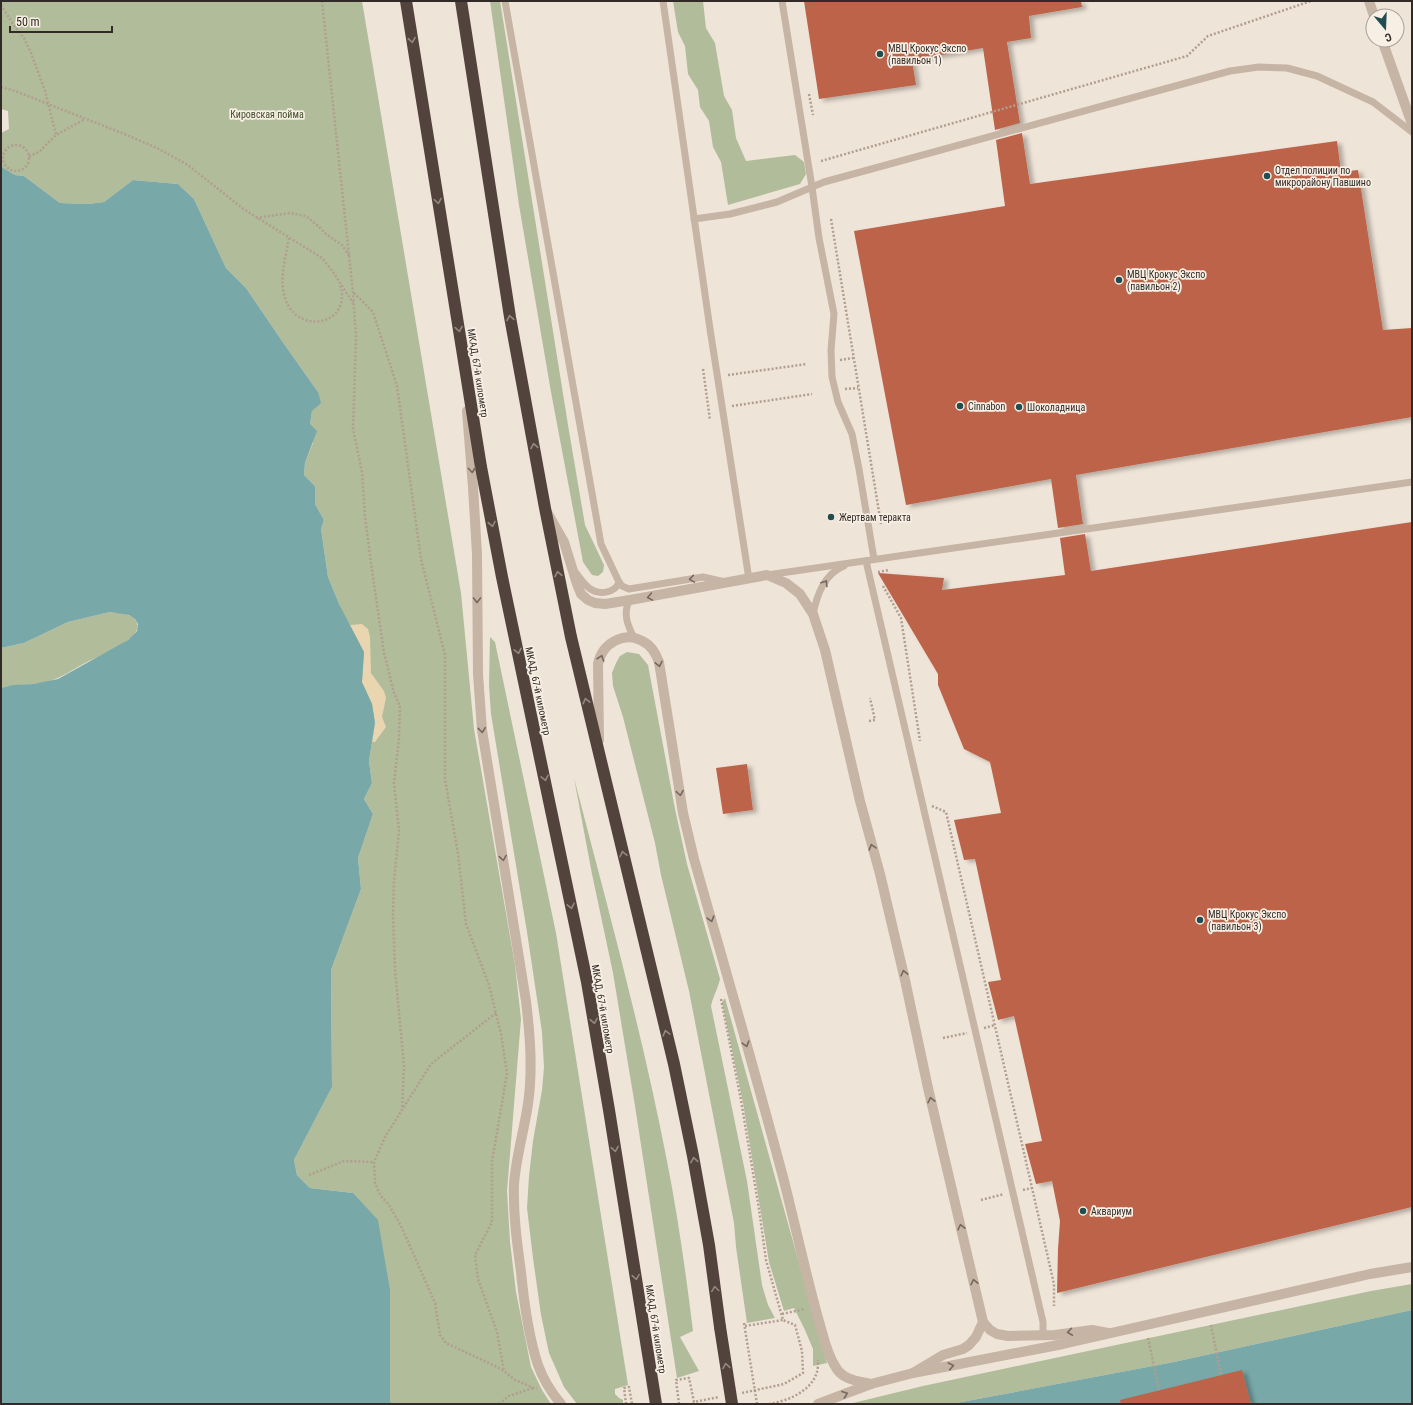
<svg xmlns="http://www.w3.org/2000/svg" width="1413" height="1405" font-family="'Roboto Condensed',sans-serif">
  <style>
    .green { fill: #b1bc9a }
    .sand { fill: #e9d5b0 }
    .water { fill: #79a8a9 }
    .building { fill: #bd6448; filter: url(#shadow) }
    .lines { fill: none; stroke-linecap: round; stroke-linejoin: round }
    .path { stroke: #b19e90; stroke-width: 2.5; stroke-dasharray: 2 2; stroke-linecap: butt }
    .lane { stroke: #c6b4a5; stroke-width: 7 }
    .street { stroke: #c6b4a5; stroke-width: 10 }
    .highway { stroke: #52443d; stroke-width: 12 }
    .path-bridge { stroke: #b19e90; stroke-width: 2.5; stroke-dasharray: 2 2; stroke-linecap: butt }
    .highway-bridge { stroke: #52443d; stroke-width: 12 }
    .oneway { stroke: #948880 }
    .oneway2 { stroke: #75685f }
    .poi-dot { fill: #1f4d50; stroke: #f7eee4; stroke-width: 1.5 }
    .labels { text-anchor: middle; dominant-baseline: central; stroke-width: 3.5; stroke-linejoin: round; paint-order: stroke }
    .poi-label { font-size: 10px; fill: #322a26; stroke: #f7eee4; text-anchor: start }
    .park-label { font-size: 10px; fill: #424e2c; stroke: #f7eee4 }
    .street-label { font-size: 10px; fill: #322a26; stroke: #f7eee4 }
  </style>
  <defs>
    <filter id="shadow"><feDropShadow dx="4.5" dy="2.5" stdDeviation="2" flood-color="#0004"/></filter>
  </defs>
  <rect width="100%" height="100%" fill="#efe4d8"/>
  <g class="green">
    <path d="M1,1H362L461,593L474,729L515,965L521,1019L507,1191L510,1242L516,1292L531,1367L542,1390L551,1404H392L390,1401V1365L353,1193L310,1188L297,1175L294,1160L332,1087L331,970L361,889L358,858L373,814L364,799L372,783L369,761L375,723L340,606L328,577L321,529L324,520L315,504V486L304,475L305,463L313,443L310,424L312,411L318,392L282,341L246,288L226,268L194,199L178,184L133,180L104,202L88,204L60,203L24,176L15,175L2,167L1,164V133L9,129L8,111L1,109Z"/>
    <path d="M490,1H500L569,431L585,525L604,565L603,572L598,576L592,575L583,562L551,392L519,205Z"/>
    <path d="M673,1H703L706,28L715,43L724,96L732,110L736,138L746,161L795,155L804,162L806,174L800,184L728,205L721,162L713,147L709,121L700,107L698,90L688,74L685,46L678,32Z"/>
    <path d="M110,612C119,613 134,613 137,623C143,639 99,656 87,662C73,669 62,678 46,682C31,685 16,684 1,688V648L24,643L68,622Z"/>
    <path d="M490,637L495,642L556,933L628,1385L615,1389V1394L619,1398L623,1400V1404H577L564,1387L549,1353L541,1315L533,1258L527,1208L529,1176L533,1141L542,1090L544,1067L542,1032L527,932L491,714L489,685Z"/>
    <path d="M627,652L639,654L648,665L675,809L687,864L720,979C718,989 713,996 711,1006L747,1181L762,1285L768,1305L775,1318L747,1323L736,1247L734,1223L689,991L661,875L655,843L623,717L613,686L612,673L616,663L620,656Z"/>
    <path d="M574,778C607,905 642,1032 667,1161C678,1217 686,1274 693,1331L680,1337L699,1371L677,1378L635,1106L613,973L592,874Z"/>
    <path d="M725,998L827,1363L813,1366V1349L805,1330L794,1308L784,1311L769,1262L743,1103L722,1002Z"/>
    <path d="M1412,1284V1310L1174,1362L951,1404H849L923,1386L1371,1291Z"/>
  </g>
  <path class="sand" d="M362,624L368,629L370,637L371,673L384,691L386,698L382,717L386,727L375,742H372L375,723L372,704L362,682L364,652L350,625Z"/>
  <g class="water">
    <path d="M1,164L2,167L15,175L24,176L60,203L88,204L104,202L133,180L178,184L194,199L226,268L246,288L282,341L318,392L321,403L312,411L310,424L317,431L305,463L304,475L315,486V504L324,520L321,529L328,577L340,606L364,652L362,682L372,704L375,723L369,761L372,783L364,799L373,814L358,858L361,889L331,970L332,1087L294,1160L297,1175L310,1188L353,1193L378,1220L390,1290V1401L392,1404H1V688L13,685L33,684L58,679L128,640L137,631L138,624L135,619L129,615L110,612L68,622L24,643L1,648Z"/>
    <path d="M1412,1310V1404H951L1174,1362Z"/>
  </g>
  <g class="building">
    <path d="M804,1H1081L1082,7L1029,16L1031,38L1007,42L1020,123L995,130L983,48L912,60L916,85L819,99Z"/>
    <path d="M1022,133L1030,184L1337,141L1341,172L1358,170L1383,330L1412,328V417L1076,475L1083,524L1058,528L1051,479L906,505L854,231L1005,206L996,140Z"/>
    <path d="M1412,522V1207L1057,1293L1058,1249L1060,1221L1052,1181L1036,1184L1025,1144L1042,1141L1014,1016L998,1020L988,982L1001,980L975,859L964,860L954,820L1001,813L990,762L964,749L938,685V674L878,573L944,578L942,590L1065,575L1060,538L1085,534L1091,571Z"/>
    <path d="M747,764L753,810L723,814L716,768Z"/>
    <path d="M1242,1370L1251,1404H1121L1120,1400Z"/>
  </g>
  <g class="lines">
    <g class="path">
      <path d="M322,1L353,293L356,337L353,429L362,472L365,517L371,563L384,653L394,693L400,706L399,739L394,783L399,831L394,881L393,914L395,970L404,1066L402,1110"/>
      <path d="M644,1V2"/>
      <path d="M1,5L15,27L24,38L31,53L45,91L56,135"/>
      <path d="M1,87L15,91L122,133L157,148L188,165L242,208L322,258L333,272L353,303"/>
      <path d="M809,94L813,115"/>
      <circle cx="16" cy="158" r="13"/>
      <path d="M29,156L39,152L56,135L85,119"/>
      <path d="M821,161L1187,56L1208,36L1311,1"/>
      <path d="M256,218L290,213L306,216L317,225L327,235L342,245L350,257"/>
      <path d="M831,219L881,524"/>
      <path d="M289,238C286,255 281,272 283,289C289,338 354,328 340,284"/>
      <path d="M354,293L373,312L397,386L421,559L445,655V779L458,854L466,924L489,985L501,1034L507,1073L492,1162V1222L475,1255L478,1279L497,1332L504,1371"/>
      <path d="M840,360L853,358"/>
      <path d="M703,369L710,420"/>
      <path d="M728,375L807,364"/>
      <path d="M845,389L858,388"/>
      <path d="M732,406L812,394"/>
      <path d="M878,572L889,570"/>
      <path d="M883,586L901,618L920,741"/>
      <path d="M869,721L875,720L870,698"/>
      <path d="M932,806L946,812L1054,1284V1306"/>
      <path d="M721,999L741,1100L759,1209L766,1260L783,1320L795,1325L802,1351L803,1373L784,1384L742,1393"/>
      <path d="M496,1013L431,1064L385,1137L374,1162L375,1183L380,1195L389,1205L402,1228L435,1303L440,1335L446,1343L495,1366L504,1371L515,1380L534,1388H537"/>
      <path d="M984,1028L995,1025"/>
      <path d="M943,1038L967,1033"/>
      <path d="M309,1175L344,1161L374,1162"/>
      <path d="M1023,1190L1032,1188"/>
      <path d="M981,1200L1004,1194"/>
      <path d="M782,1314L805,1309"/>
      <path d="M1211,1325L1221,1375"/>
      <path d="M745,1326L783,1320"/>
      <path d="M1148,1338L1159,1390"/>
      <path d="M499,1404L509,1396L533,1388"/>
      <path d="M626,1404L624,1388L629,1387L632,1404"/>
      <path d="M679,1404L676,1380L689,1378L694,1402L719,1397"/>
      <path d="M769,1404C787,1401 811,1392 817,1372C818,1369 818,1364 818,1360"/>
    </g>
    <g class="lane">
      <path d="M505,1L601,544L619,582L622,586L629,589L703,577L725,582"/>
      <path d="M663,1L710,329L749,579"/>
      <path d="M782,1L812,187L819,238L834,314L831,350L832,377L838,402L852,434L859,469L874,559"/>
      <path d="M694,219L730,214L777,202L824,182L1230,71L1259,67L1287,68L1317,76L1373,102L1412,132"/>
      <path d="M866,561L1043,1322V1335"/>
      <path d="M576,573C580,578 584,584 589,588C598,595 615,594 619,582"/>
      <path d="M767,575L1412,482"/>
      <path d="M630,600C622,613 628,626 634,638"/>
      <path d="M813,614C817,595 824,574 844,566"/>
    </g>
    <g class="street">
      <path d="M1369,1L1374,16"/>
      <path d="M1382,40L1412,124"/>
      <path d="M467,411L473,487L477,554L478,674L482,730L526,1001C530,1035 533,1069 528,1104C524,1131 516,1157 514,1184C513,1214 517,1243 521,1272C524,1303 528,1335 538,1365C543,1379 551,1392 561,1404"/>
      <path d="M548,514L564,542L577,584L581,594L588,600L595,603L605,604L630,600L767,575L786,583L800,594L813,614L825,650L860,801L880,874L905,980L928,1088L983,1322L990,1330L997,1334L1008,1336L1055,1335L1092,1330L1108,1333"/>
      <path d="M599,740L598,664C602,643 625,630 644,642C652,646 656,654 659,662L683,813L694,859C724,965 755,1071 783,1177C795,1224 805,1271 818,1318C823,1334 826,1352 835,1366C842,1380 858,1381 871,1384"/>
      <path d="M913,1373L1063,1344L1370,1274L1412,1267"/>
      <path d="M818,1404L871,1384L913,1373L943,1355L963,1349L969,1345L976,1337L983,1322"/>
    </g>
    <g class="highway">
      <path d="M406,1L481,467L502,577L587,982L609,1110L656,1404"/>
      <path d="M461,1L510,317L545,508L571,637L674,1064L693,1156L709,1245L720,1327"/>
    </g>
    <path class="path-bridge" d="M744,1323L757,1404"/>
    <path class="highway-bridge" d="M720,1327L732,1404"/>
  </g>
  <defs><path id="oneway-chevron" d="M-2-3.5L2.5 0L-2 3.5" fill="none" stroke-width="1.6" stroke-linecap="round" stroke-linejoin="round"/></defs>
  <g class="oneway">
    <use href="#oneway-chevron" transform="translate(412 40) rotate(81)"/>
    <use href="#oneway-chevron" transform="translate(438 201) rotate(81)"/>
    <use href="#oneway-chevron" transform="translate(510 318) rotate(-100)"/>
    <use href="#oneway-chevron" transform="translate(459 329) rotate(81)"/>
    <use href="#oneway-chevron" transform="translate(534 446) rotate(-100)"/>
    <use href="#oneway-chevron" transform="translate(492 524) rotate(79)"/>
    <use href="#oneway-chevron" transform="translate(558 574) rotate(-101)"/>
    <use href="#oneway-chevron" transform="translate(518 651) rotate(78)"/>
    <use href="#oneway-chevron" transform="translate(586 701) rotate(-104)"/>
    <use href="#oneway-chevron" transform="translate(545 778) rotate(78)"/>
    <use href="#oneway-chevron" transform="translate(623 854) rotate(-103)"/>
    <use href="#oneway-chevron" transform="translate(571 906) rotate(78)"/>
    <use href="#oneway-chevron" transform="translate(594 1021) rotate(80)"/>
    <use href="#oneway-chevron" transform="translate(666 1033) rotate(-104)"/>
    <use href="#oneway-chevron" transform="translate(615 1149) rotate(81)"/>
    <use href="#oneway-chevron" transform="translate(694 1160) rotate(-100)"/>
    <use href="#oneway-chevron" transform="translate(636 1277) rotate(81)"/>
    <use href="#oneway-chevron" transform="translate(715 1289) rotate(-98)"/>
    <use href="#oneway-chevron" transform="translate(726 1366) rotate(-99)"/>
  </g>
  <g class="oneway2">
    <use href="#oneway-chevron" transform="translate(472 470) rotate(85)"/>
    <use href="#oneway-chevron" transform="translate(692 579) rotate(171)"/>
    <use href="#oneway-chevron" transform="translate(825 583) rotate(-58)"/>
    <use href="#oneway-chevron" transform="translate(650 597) rotate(170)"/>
    <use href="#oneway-chevron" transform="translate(477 600) rotate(90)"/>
    <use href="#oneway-chevron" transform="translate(601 658) rotate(-71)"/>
    <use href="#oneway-chevron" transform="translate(659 664) rotate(77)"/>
    <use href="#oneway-chevron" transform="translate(482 730) rotate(84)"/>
    <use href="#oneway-chevron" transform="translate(680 793) rotate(81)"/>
    <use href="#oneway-chevron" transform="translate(872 847) rotate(-106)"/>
    <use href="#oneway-chevron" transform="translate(503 858) rotate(81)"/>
    <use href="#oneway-chevron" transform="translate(711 919) rotate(74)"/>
    <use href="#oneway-chevron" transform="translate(904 973) rotate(-104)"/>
    <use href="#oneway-chevron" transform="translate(746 1044) rotate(74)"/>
    <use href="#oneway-chevron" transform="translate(931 1100) rotate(-103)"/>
    <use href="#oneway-chevron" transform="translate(961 1227) rotate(-103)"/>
    <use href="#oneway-chevron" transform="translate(974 1282) rotate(-102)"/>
    <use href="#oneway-chevron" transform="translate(1070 1332) rotate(172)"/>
    <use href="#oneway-chevron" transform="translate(951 1366) rotate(-11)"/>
    <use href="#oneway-chevron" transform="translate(845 1394) rotate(-20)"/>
  </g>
  <g class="poi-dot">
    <circle cx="880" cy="54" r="4"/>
    <circle cx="1267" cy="176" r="4"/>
    <circle cx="1119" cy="280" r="4"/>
    <circle cx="960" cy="406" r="4"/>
    <circle cx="1019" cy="407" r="4"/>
    <circle cx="831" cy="517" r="4"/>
    <circle cx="1200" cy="920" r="4"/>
    <circle cx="1083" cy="1211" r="4"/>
  </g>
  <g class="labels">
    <g class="poi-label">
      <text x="888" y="48">МВЦ Крокус Экспо<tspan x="888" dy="12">(павильон 1)</tspan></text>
      <text x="1275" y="170">Отдел полиции по<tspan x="1275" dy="12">микрорайону Павшино</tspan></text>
      <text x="1127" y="274">МВЦ Крокус Экспо<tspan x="1127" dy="12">(павильон 2)</tspan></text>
      <text x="968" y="406">Cinnabon</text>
      <text x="1027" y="407">Шоколадница</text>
      <text x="839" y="517">Жертвам теракта</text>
      <text x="1208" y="914">МВЦ Крокус Экспо<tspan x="1208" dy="12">(павильон 3)</tspan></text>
      <text x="1091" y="1211">Аквариум</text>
    </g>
    <g class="park-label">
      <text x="267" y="114">Кировская пойма</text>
    </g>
    <g class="street-label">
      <text transform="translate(478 373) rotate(81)">МКАД, 67-й километр</text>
      <text transform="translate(538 691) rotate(78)">МКАД, 67-й километр</text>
      <text transform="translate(603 1009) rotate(80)">МКАД, 67-й километр</text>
      <text transform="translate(656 1329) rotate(81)">МКАД, 67-й километр</text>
    </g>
  </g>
  <rect width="1413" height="1405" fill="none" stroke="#322a26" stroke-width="4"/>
  <g transform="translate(1385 28) rotate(161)"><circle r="19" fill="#f7eee4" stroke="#a8a098"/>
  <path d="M0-3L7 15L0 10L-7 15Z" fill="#1f4d50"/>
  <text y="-6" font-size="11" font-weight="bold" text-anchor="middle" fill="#322a26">С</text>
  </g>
  <path d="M10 26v6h102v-6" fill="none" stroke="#322a26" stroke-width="2"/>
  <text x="16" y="26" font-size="12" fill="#322a26" stroke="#f7eee4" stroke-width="3" paint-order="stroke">50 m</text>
</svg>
